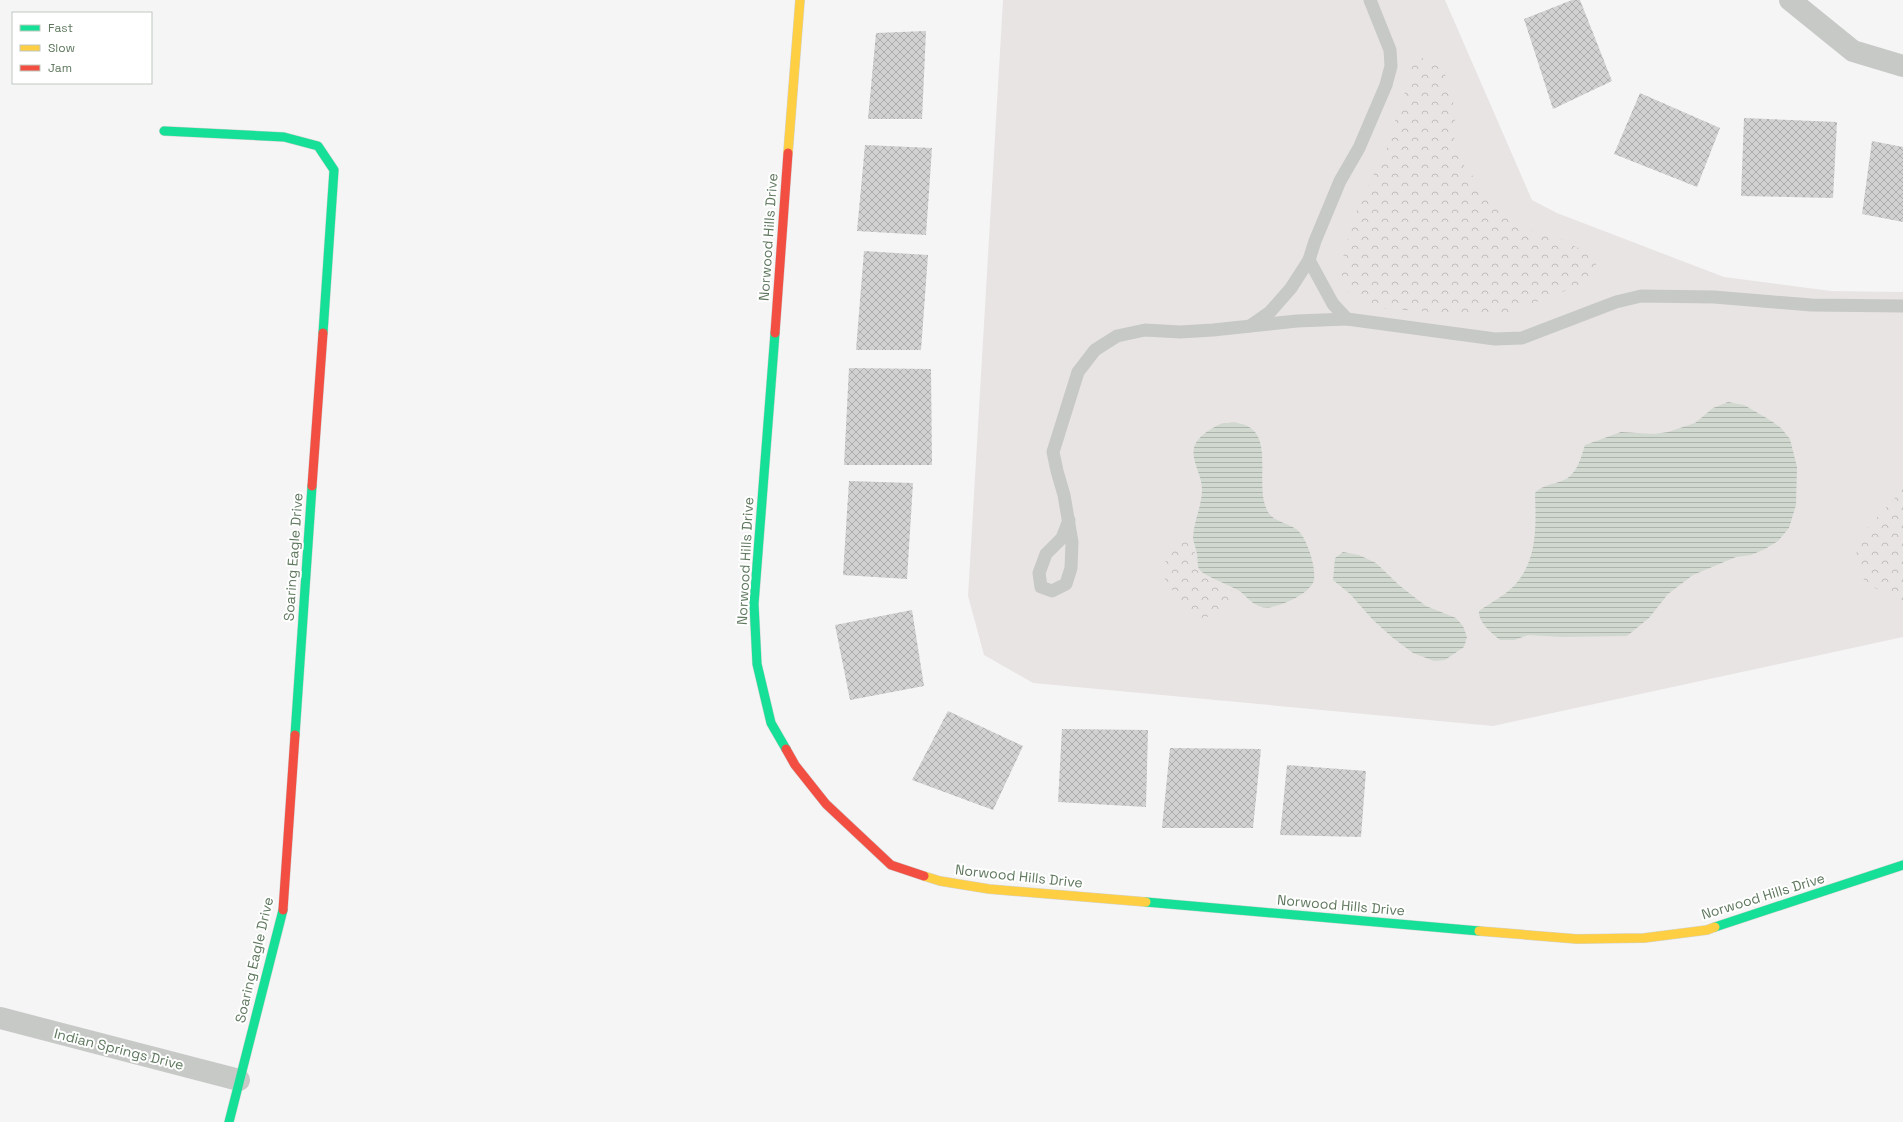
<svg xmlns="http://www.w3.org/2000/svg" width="1903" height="1122" font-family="'Space Grotesk',sans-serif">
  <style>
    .green { fill: #e9e4e4 }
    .forest { fill: url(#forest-crowns) }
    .water { fill: url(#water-rules) }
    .building { fill: url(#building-cross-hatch) }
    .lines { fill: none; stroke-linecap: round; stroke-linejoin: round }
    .fast-casing { stroke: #d2d3d2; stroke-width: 10 }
    .slow-casing { stroke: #d2d3d2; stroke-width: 10 }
    .jam-casing { stroke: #d2d3d2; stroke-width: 10 }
    .lane { stroke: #c7c9c7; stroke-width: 13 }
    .street { stroke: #c7c9c7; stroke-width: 22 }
    .fast { stroke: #16e098; stroke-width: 9 }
    .slow { stroke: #ffcf43; stroke-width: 9 }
    .jam { stroke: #f24e42; stroke-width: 9 }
    .labels { text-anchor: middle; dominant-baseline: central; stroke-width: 4; stroke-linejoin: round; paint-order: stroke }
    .street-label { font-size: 14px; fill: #5f785e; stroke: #fff }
  </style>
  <defs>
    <pattern id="forest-crowns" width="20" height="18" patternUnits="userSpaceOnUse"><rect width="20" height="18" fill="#e9e4e4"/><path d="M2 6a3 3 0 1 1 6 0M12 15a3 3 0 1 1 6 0" fill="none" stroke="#c0bebc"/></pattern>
    <pattern id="water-rules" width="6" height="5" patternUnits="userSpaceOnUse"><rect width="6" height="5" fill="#d0d8d0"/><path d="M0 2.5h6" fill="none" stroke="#acb4ac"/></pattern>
    <pattern id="building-cross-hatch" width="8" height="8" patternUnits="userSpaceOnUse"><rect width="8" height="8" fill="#d0d1d0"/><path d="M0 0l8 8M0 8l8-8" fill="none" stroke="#acaeac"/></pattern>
  </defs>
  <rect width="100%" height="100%" fill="#f6f5f6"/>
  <path class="green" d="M1003,0H1445L1532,200L1557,213L1724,277L1831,291L1903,292V637L1493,726L1033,683L984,655L968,596Z"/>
  <g class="forest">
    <path d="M1415,56L1442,64L1453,101L1455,119L1454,136L1456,152L1463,164L1501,211L1524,229L1553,235L1582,250L1594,258L1601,279L1565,291L1506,314L1489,316L1376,308L1350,295L1341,284L1344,251L1359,204L1391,140L1397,112L1408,85L1410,70Z"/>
    <path d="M1903,489V601L1873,587L1862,578L1855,565L1857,549L1863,533Z"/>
    <path d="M1189,539L1195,553L1194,565L1200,574L1215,582L1223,584L1237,594C1231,609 1204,625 1189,614L1162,575L1165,562L1179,544Z"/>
  </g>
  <g class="water">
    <path d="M1728,402L1744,405L1770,420L1781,428L1790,439L1797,467L1796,505L1789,528L1778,541L1765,549L1751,555L1736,557L1693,575L1668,594L1649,618L1627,636L1562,637L1528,635L1514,640H1500C1492,633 1478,622 1479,611C1490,603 1504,596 1514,586C1538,560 1536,526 1535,493C1545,482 1563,485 1572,474C1579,467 1582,454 1585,445L1621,432L1654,434L1668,432L1695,423L1713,408Z"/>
    <path d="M1223,423C1229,423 1236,422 1242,424C1276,433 1254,484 1267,510C1273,524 1293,522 1301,534C1308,543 1318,572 1313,583C1306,595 1285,604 1272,607C1257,610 1250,600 1241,592C1231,585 1203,576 1199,569C1197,565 1198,558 1197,554C1196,548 1193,541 1193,537C1194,520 1202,506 1202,489C1202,475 1191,461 1194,448C1197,436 1213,427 1223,423Z"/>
    <path d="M1343,552L1359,555L1376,563L1400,586L1426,606L1456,618L1463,626L1467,637L1464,647L1445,660L1434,661L1413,653L1393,638L1373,620L1350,594L1333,580L1335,558Z"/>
  </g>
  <g class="building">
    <path d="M1572,0H1580L1612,81L1553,109L1524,19Z"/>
    <path d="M926,31L922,119H868L876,33Z"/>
    <path d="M1640,93L1720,128L1697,187L1614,154Z"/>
    <path d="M1744,118L1837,122L1833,198L1741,196Z"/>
    <path d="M1872,141L1903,147V222L1862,214Z"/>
    <path d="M865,145L932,148L926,235L857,231Z"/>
    <path d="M864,251L928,255L921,350H856Z"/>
    <path d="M849,368L931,369L932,465H844Z"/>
    <path d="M849,481L913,483L907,579L843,575Z"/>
    <path d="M912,610L924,686L850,700L835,625Z"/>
    <path d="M948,711L1023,746L993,810L912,780Z"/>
    <path d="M1062,729L1148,730L1146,807L1058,802Z"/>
    <path d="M1170,748L1261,749L1253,828H1162Z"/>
    <path d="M1287,765L1366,771L1361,837L1280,835Z"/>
  </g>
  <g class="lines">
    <defs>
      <g id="fast">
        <path d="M164,131L284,137L318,146L334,170L323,333"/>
        <path d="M775,333L754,604L757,664L771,723L786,749"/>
        <path d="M295,735L312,486"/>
        <path d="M1146,902L1479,931"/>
        <path d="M1715,927L1903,865"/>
        <path d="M229,1122L283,910"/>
      </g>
      <g id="slow">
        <path d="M788,153L800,0"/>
        <path d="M924,876L940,881L989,889L1146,902"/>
        <path d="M1479,931L1577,939L1644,938L1707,930L1715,927"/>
      </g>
      <g id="jam">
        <path d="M775,333L788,153"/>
        <path d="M312,486L323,333"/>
        <path d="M786,749L795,765L826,804L891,865L924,876"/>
        <path d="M283,910L295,735"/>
      </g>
    </defs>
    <use href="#fast" class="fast-casing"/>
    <use href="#slow" class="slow-casing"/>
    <use href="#jam" class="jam-casing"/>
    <g class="lane">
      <path d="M1309,260L1333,304L1347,319L1495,339L1522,338L1616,302L1641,296L1714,297L1811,305L1903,306"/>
      <path d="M1250,326L1270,312L1291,288L1309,260L1315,241L1340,181L1359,148L1386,85L1391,66L1390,50L1370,0"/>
      <path d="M1069,520L1062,538L1046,554L1039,573L1041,587L1052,591L1066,584L1071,568L1072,542L1064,495L1057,471L1053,452L1078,372L1095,350L1117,336L1145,330L1180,332L1213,330L1297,321L1347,319"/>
    </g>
    <g class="street">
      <path d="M1790,0L1853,51L1903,66"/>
      <path d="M0,1018L239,1080"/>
    </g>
    <use href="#fast" class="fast"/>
    <use href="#slow" class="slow"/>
    <use href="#jam" class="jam"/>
  </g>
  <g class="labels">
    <g class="street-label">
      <text transform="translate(768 237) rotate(-86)">Norwood Hills Drive</text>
      <text transform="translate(293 557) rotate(-86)">Soaring Eagle Drive</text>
      <text transform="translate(745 561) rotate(-87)">Norwood Hills Drive</text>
      <text transform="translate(1019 876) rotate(6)">Norwood Hills Drive</text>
      <text transform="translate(1763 896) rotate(-17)">Norwood Hills Drive</text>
      <text transform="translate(1341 905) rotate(5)">Norwood Hills Drive</text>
      <text transform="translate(254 960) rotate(-77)">Soaring Eagle Drive</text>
      <text transform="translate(119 1049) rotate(14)">Indian Springs Drive</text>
    </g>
  </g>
  <rect x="12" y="12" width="140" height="72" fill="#ffffff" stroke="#bfc9bf"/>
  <rect x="20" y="25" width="20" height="6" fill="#16e098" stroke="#bfc9bf"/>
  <text x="48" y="32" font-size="12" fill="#5f785e">Fast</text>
  <rect x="20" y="45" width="20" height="6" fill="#ffcf43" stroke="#bfc9bf"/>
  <text x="48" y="52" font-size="12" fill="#5f785e">Slow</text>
  <rect x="20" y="65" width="20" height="6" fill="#f24e42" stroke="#bfc9bf"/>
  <text x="48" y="72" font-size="12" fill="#5f785e">Jam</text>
</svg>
